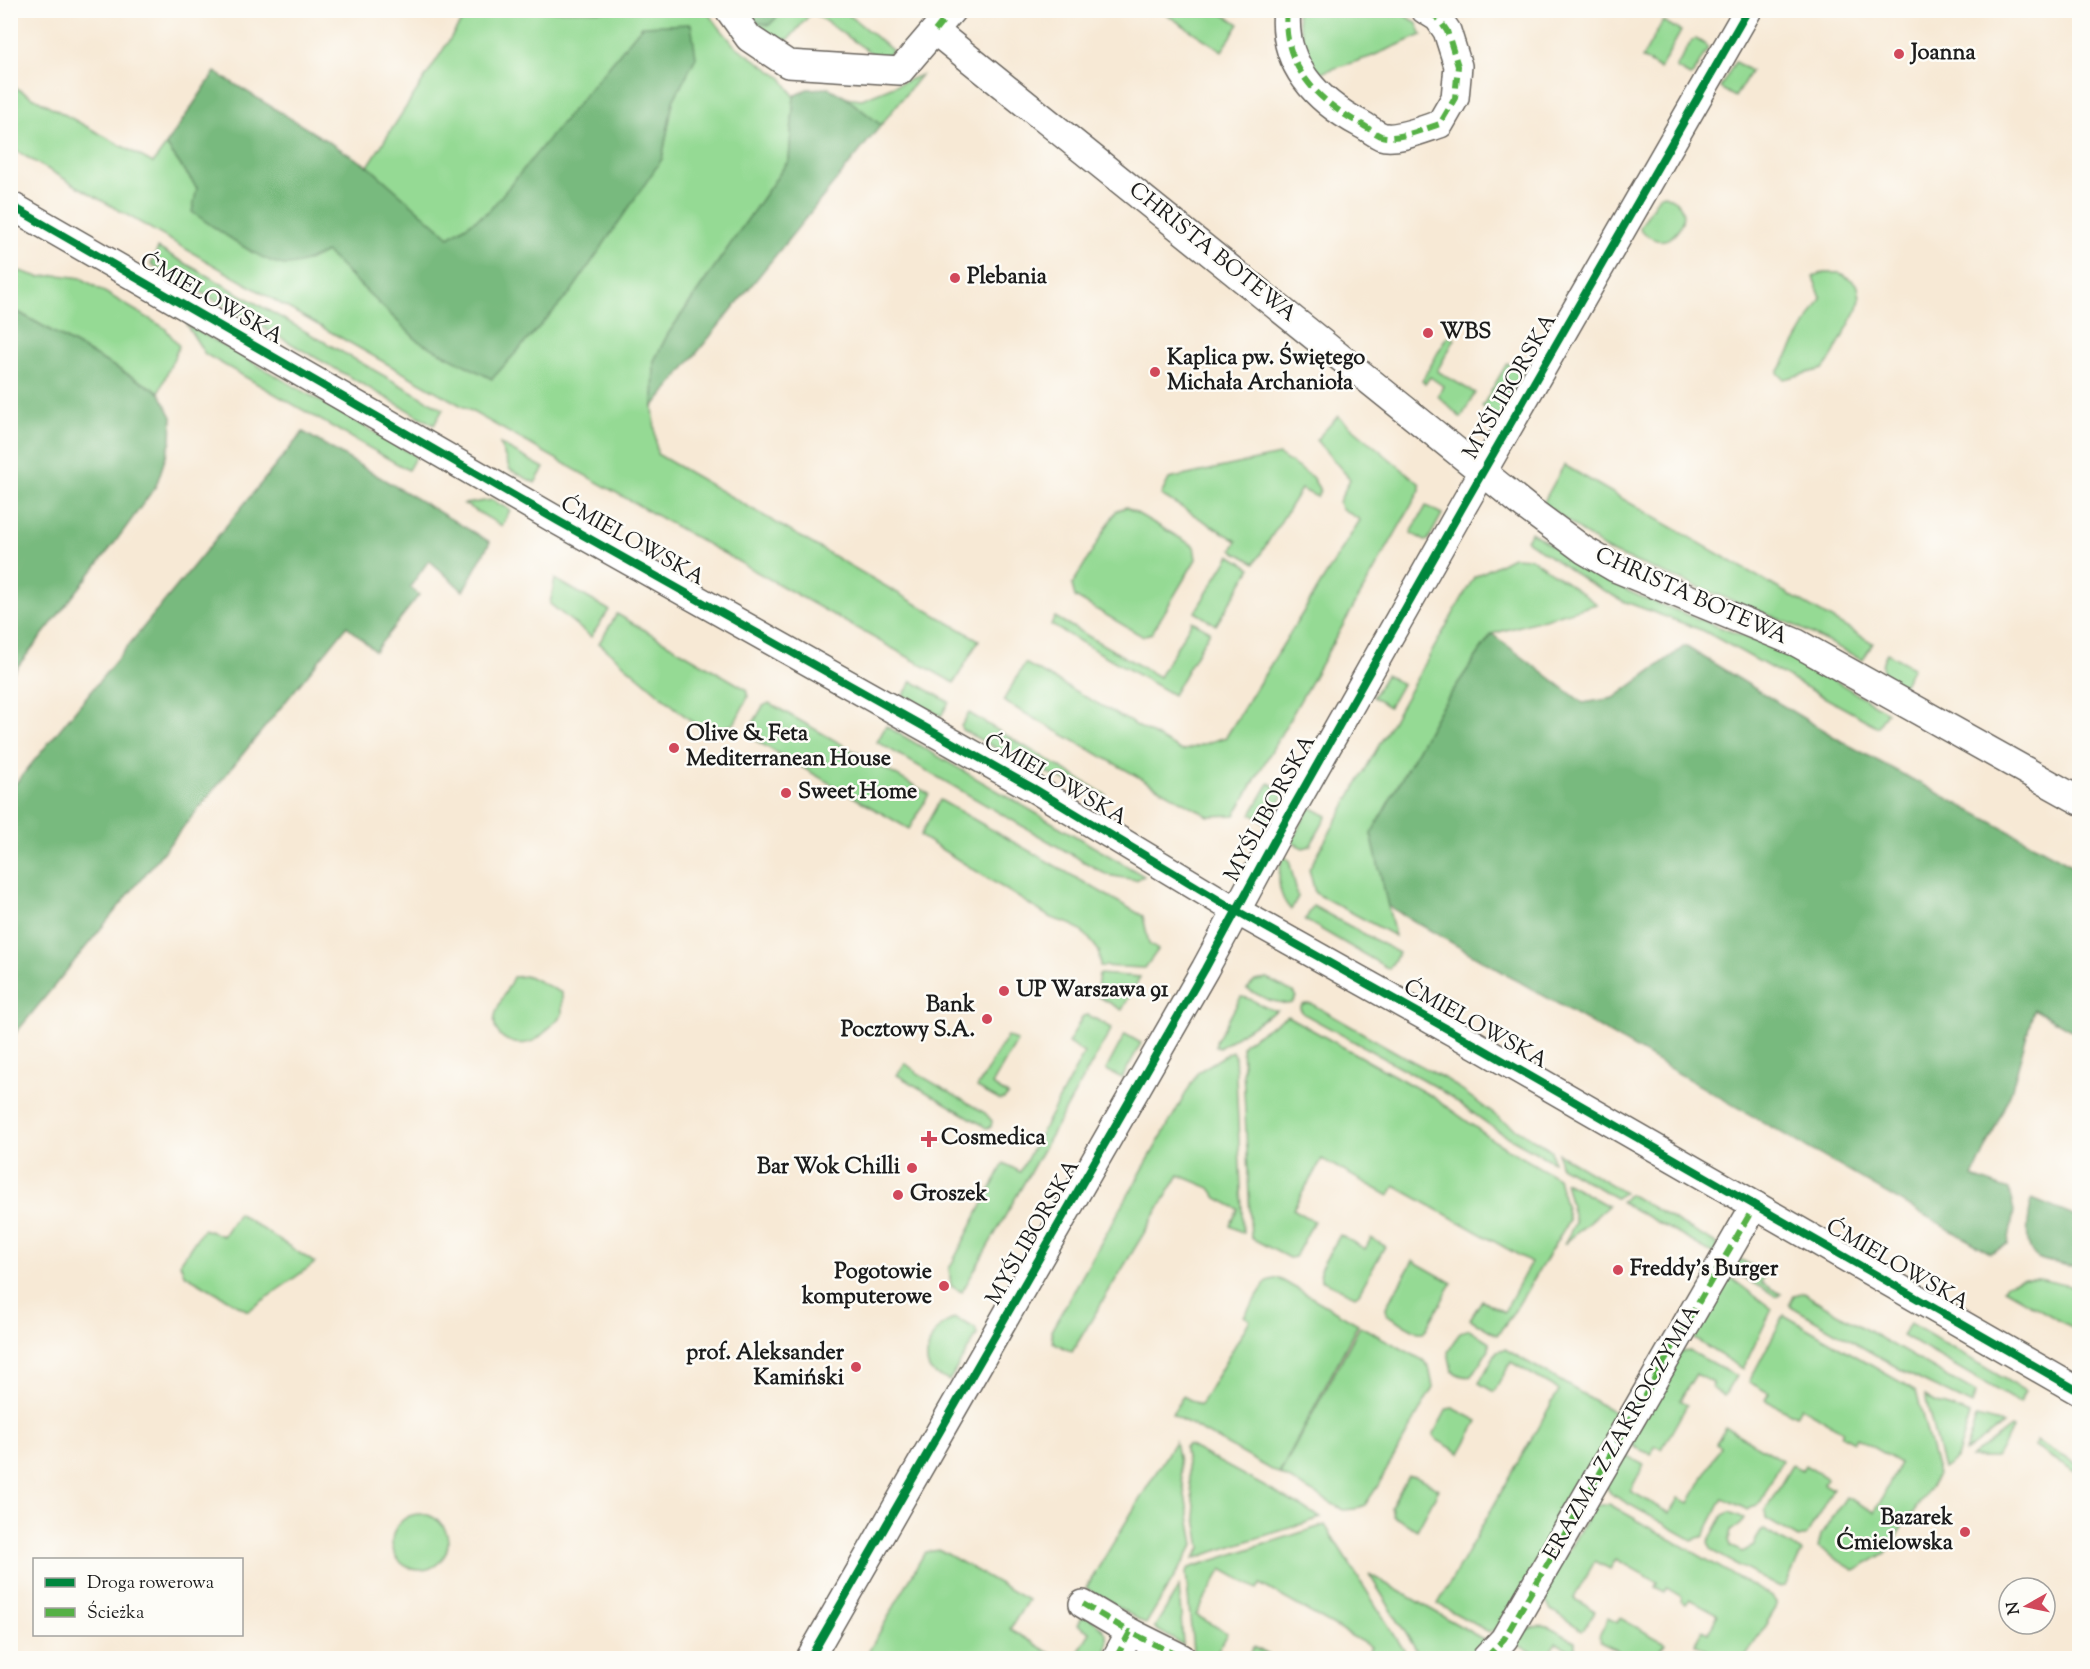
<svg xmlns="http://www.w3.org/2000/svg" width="2090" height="1669" font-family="'Sorts Mill Goudy',serif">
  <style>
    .green { fill: #95da94; stroke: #587b58; stroke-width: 1.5 }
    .forest { fill: #78ba7e; stroke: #4a6b4d; stroke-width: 1.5 }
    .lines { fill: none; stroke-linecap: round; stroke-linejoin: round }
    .minor-casing { stroke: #69645d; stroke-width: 30 }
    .minor { stroke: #fff; stroke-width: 27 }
    .quiet { stroke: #55b145; stroke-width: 6; stroke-dasharray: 12 6; stroke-linecap: butt }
    .cycleway-casing { stroke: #fdfcf7; stroke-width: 11 }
    .cycleway { stroke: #00873e; stroke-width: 8 }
    .poi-dot { fill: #d1495b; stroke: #fdfcf7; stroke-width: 2 }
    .labels { text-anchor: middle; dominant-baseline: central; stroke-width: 5; stroke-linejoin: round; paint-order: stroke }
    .poi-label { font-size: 22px; font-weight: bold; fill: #1c1c1c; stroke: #fdfcf7; text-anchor: start }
    .street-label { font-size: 22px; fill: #1c1c1c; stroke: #fdfcf7 }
  </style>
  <rect width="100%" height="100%" fill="#fdfcf7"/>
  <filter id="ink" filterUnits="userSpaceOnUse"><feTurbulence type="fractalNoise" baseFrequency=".0167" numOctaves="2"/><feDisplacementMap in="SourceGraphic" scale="12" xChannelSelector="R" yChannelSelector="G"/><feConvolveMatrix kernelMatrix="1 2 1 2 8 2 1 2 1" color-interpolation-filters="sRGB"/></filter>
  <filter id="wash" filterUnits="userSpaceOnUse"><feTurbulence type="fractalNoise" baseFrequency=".008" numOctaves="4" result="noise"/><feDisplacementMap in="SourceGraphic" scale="24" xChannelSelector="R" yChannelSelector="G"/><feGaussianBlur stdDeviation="1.35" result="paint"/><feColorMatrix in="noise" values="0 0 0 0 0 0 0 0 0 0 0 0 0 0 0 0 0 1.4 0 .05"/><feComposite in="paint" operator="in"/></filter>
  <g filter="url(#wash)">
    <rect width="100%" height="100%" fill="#f7e9d5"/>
    <g class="green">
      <path d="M468,11H706L734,45L782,78L794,96L789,160L668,334L654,361L653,407L657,454L979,640L954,683L288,308L11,148V85L153,163L166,145L197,188L193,212L253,253L308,261L326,252L418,341L662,159L673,101L696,57L487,212L449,238L368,166Z"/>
      <path d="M783,11H844L893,51L885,56L874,55L812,12L789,39L772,43L760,35L756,22L769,25Z"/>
      <path d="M1161,11H1218L1239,24L1222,51Z"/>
      <path d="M1296,11H1398L1416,22L1422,35L1370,57L1314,75L1310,70Z"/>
      <path d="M1663,21L1681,31L1660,69L1642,58Z"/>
      <path d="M1696,39L1706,45L1708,48L1693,74L1690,76L1676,68L1692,40Z"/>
      <path d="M1735,62L1751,71L1735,97L1720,88Z"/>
      <path d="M921,75L881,125L845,97L862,99Z"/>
      <path d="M1663,194C1668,197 1675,200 1679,204C1690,218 1675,244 1657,240C1652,239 1645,234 1641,231L1640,227L1659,196Z"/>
      <path d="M158,248L443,409L434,425L151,264Z"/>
      <path d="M20,271L39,277L59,275L81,278L165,328L179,346L159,392L11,308L10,280Z"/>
      <path d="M1821,273H1840L1852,280L1858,286L1860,299L1858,308L1830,360L1823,369L1784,379L1778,373L1821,298L1813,277Z"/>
      <path d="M186,324L416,456L408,470L205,354Z"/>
      <path d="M1450,336L1455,339L1437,371L1475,393L1461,418L1438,396L1443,386L1430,377L1425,384L1422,381L1446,338Z"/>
      <path d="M1507,363L1525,373L1500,417L1482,407Z"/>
      <path d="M1338,416L1420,484V490L1235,815L1208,816L1003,701L1025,663L1182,751L1226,737L1360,520L1341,508L1339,502L1350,479L1316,440Z"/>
      <path d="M500,444L544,468L535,483L510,470Z"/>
      <path d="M1279,455L1312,477L1320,490L1317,497L1301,489L1255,563L1232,550L1237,541L1161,495L1169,479Z"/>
      <path d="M1564,465L1873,643L1863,660L1796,626L1608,551L1543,503Z"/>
      <path d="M492,500L510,510L502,526L464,504Z"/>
      <path d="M1426,506L1442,514L1428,540L1425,541L1411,533Z"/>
      <path d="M1126,507L1194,546L1196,559L1152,633L1142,636L1075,597L1072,585L1116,511Z"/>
      <path d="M1531,532L1603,579L1639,596L1766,645L1813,667L1887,712L1878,727L1704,631L1623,601L1586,581L1526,540Z"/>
      <path d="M1230,555L1251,568L1216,625L1195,612Z"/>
      <path d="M1513,557L1531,558L1597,604L1492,634L1439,711L1371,834L1395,936L1315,893L1309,869L1474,577Z"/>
      <path d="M555,579L609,610L591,637L550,604Z"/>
      <path d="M617,614L746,689L748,697L734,724L705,733L599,643Z"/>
      <path d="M1055,617L1159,677L1192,621L1210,631L1173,695L1051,625Z"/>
      <path d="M1887,653L1913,667L1903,685C1887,677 1875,672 1887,653Z"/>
      <path d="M1386,675L1402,684L1389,707L1373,697Z"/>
      <path d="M912,681L949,702L941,716L903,696Z"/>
      <path d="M769,703L929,794L909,829L746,735L763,706Z"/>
      <path d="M969,713L1106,795L1105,798L1020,761L962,730L961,726Z"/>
      <path d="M886,726L1144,876L1136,880L1107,875L877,742Z"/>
      <path d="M1269,783L1283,791L1284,794L1268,824L1251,814Z"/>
      <path d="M940,800L1143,916L1149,944L1158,950L1145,968L1100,966L1099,951L1087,936L1073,925L1051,918L920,836Z"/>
      <path d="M1312,808L1327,816L1310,846L1303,848L1291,842L1309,809Z"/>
      <path d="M1283,856L1289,860L1298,897L1291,910C1276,894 1277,875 1283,856Z"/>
      <path d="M1313,906L1399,953L1389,969L1305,920Z"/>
      <path d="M1099,974L1140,977L1122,1010L1096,995Z"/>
      <path d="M528,976L562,993V1015C554,1022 547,1032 538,1038C521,1051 490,1040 495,1016C498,1003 508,989 513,977Z"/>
      <path d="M1267,979L1293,992L1296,997L1292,1003L1287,1004L1268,1000L1247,989L1255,981Z"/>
      <path d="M1241,997C1254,997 1263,1010 1277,1010L1219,1048L1216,1046V1042Z"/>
      <path d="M1306,1004H1312L1401,1055L1449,1081L1503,1121L1551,1150L1553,1162L1498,1131L1438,1088L1304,1014L1300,1009L1302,1005Z"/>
      <path d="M1088,1015L1112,1028L962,1292L951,1286L949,1269L1004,1163L1020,1172L1084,1053L1068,1043L1083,1016Z"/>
      <path d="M1287,1016L1433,1097L1496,1142L1558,1178L1569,1221L1512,1315L1497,1335L1470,1319L1482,1300L1504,1312L1531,1262L1395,1186L1389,1196L1322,1159L1293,1209L1314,1221L1295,1257L1289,1258L1251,1238L1242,1047L1244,1043Z"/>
      <path d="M1125,1034L1141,1043L1122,1078L1106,1070Z"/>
      <path d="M1007,1036L1017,1041L992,1085L1008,1095L1004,1099L999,1100L977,1088Z"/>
      <path d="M1232,1051L1235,1055L1243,1233L1230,1226L1238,1209L1217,1198L1210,1188L1179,1175L1072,1352L1053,1342L1051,1331L1198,1072Z"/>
      <path d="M905,1063L923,1077L985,1113L992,1121L991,1127L986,1128L979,1123L897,1075Z"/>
      <path d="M1558,1153L1624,1192L1616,1198L1560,1166Z"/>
      <path d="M1565,1182L1608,1206L1564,1244L1575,1223Z"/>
      <path d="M1629,1194L1718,1245L1714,1254L1621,1202Z"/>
      <path d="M238,1213L315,1263L248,1311L184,1274L180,1263L203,1229L223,1236Z"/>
      <path d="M1340,1235L1365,1249L1371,1238L1385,1246L1359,1293L1355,1296L1321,1280L1320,1269Z"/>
      <path d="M1736,1257L1766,1273L1761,1283L1781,1294L1777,1296C1761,1288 1742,1279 1732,1264Z"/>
      <path d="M1413,1261L1452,1283L1426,1329L1423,1332H1418L1387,1315L1386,1307Z"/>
      <path d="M1726,1274L1772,1309L1743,1369L1694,1339L1692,1333Z"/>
      <path d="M1278,1278L1358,1324L1279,1474L1172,1414L1183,1396L1200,1405L1250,1320L1244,1316L1267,1281Z"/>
      <path d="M2022,1279H2039L2079,1288V1332L2004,1289L2007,1284Z"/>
      <path d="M1803,1293L1976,1393L1972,1405L1912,1376L1789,1305L1794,1295Z"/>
      <path d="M1784,1315L1916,1391L1938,1475L1886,1553L1855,1571L1818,1548L1821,1535L1846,1497L1875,1512L1900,1463L1857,1438L1854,1442L1841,1435L1843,1431L1801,1407L1796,1416L1765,1400L1769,1393L1749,1382Z"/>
      <path d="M955,1318L975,1328L977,1335L949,1381C944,1378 937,1376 932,1372C921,1362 930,1337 939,1328C943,1323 950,1321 955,1318Z"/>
      <path d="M1910,1323L2025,1391L2019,1403L1902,1335Z"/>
      <path d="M1360,1326L1423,1360L1429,1367L1433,1387L1377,1487L1365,1505L1355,1509L1343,1510L1280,1474Z"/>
      <path d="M1469,1329L1489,1342V1349L1472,1376C1464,1378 1459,1375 1452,1371L1448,1352L1460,1332Z"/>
      <path d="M1505,1349L1614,1412L1618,1415L1617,1419L1498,1631L1489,1632L1438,1604L1559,1390L1511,1362L1494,1392L1479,1383L1497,1351Z"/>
      <path d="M1690,1351L1736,1376L1724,1396L1712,1388L1713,1383L1696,1374L1680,1400L1687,1405L1662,1449L1656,1446L1650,1454L1634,1447L1630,1440L1680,1352Z"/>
      <path d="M1925,1396L1935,1402L1970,1415L1957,1459L1943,1469Z"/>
      <path d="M1453,1408L1478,1421L1460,1453L1437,1440L1433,1435L1447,1409Z"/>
      <path d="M1976,1417L2003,1424L1965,1452Z"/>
      <path d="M1725,1427L1782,1460L1760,1503L1748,1510L1723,1498L1704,1536L1692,1540L1611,1494L1605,1485L1621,1458L1627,1456L1644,1465L1630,1491L1670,1513L1678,1498L1689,1503L1720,1447L1716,1444Z"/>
      <path d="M2011,1427L2013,1428L1996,1458H1970Z"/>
      <path d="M1175,1441L1194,1544L1146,1624L1086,1588Z"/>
      <path d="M2036,1441L2079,1465V1474L2035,1447Z"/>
      <path d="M1188,1445L1302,1507L1321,1518L1213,1552L1194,1559L1201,1548L1185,1452V1447Z"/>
      <path d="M1792,1465L1802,1470L1805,1465L1827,1478L1824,1484L1833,1489L1807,1535L1798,1538L1766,1519L1765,1511Z"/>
      <path d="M1408,1476H1416L1439,1489L1417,1530L1393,1516L1391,1507Z"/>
      <path d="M1609,1504L1772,1597L1776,1602V1608L1745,1658H1720L1695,1644L1703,1630L1708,1633L1718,1614L1690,1599L1686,1604L1681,1601L1682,1597L1667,1588L1665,1592L1655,1587L1657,1582L1616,1559L1610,1569L1595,1561L1574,1598L1595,1611L1584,1629L1582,1630L1551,1610L1543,1594L1594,1506Z"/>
      <path d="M1730,1512L1744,1518L1739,1526L1731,1530L1729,1540L1731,1546L1742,1552L1755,1546L1756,1539L1762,1529L1802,1552L1785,1586L1778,1587L1712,1551L1708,1542L1723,1515Z"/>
      <circle cx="420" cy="1542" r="28"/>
      <path d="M1325,1525L1409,1658H1365L1371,1647L1260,1584L1257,1589L1222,1569L1196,1615L1227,1633L1214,1658H1207L1193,1652L1186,1572L1189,1568Z"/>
      <path d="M940,1550L1028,1600L1010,1629L1058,1658H865L925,1552Z"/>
      <path d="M1369,1574L1481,1638L1487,1642L1486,1646L1471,1658H1421Z"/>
      <path d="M1179,1587L1183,1645L1154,1628Z"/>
      <path d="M1084,1613C1102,1628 1114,1632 1104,1658H1075L1090,1632L1078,1625Z"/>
      <path d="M1608,1618L1617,1623L1620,1618L1665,1643L1656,1658H1632L1600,1642L1599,1636Z"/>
      <path d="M1541,1626L1548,1627L1575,1641V1652L1556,1643L1545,1658L1519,1646L1514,1641C1522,1629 1528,1628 1541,1626Z"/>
      <path d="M1254,1647L1274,1658H1248Z"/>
    </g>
    <g class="forest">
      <path d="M740,11H783L769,25L756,22Z"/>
      <path d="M691,24L696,57L673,101L662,159L571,292L492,379L418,341L326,252C313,258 300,265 286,265C263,264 213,226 192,212L197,188L166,145L215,72L368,166L449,237L488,212L642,26Z"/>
      <path d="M829,88L845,97L881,125L653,407L654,361L668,334L789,160L794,96L807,89Z"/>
      <path d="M11,308L159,392L172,417L171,441L156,486L113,545L11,675Z"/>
      <path d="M303,432L490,542L463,591L429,560L410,587L419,595L375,651L347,626L11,1039V789Z"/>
      <path d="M1492,634L1583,703L1614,698L1685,646L1841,741L2079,869V1035L2034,1009L2011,1092L1973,1177L2009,1190L2014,1211L2008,1245L1990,1253L1388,906L1371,834L1439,711Z"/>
      <path d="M2032,1199L2079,1218V1264C2072,1268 2065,1265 2057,1263C2051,1262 2043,1261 2038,1258C2021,1247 2029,1215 2032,1199Z"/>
    </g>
  </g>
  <g filter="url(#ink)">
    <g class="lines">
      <defs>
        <g id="minor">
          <path d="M729,10L749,38L788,64L900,71L952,10"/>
          <path d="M1287,10C1281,64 1317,101 1361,124C1367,127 1374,133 1381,136C1396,141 1424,129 1440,124L1455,98L1458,66L1447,31L1438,18L1425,10"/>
          <path d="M935,31L1526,507L1584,550L1615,568L1797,643L2080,801"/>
          <path d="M10,205L558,521L1033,788L1235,910L1476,1045L2080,1392"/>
          <path d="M1083,1604L1130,1632"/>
          <path d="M810,1658L1205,969L1274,841L1462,508L1748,10"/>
          <path d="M1116,1658L1130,1632L1182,1658"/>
          <path d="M1486,1658L1504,1639L1755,1205"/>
        </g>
      </defs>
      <use href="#minor" class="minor-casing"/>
      <use href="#minor" class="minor"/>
      <g class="quiet">
        <path d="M1287,10C1281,64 1317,101 1361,124C1367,127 1374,133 1381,136C1396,141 1424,129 1440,124L1455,98L1458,66L1447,31L1438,18L1425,10"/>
        <path d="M935,31L952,10"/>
        <path d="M1083,1604L1130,1632"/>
        <path d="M1116,1658L1130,1632L1182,1658"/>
        <path d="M1486,1658L1504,1639L1755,1205"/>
      </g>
      <defs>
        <g id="cycleway">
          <path d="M10,205L558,521L1033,788L1235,910L1476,1045L2080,1392"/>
          <path d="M810,1658L1205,969L1274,841L1462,508L1748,10"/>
        </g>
      </defs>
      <use href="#cycleway" class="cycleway-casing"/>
      <use href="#cycleway" class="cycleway"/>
    </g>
  </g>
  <g class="poi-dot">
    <circle cx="1899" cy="54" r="6"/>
    <circle cx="955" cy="278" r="6"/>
    <circle cx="1428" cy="333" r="6"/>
    <circle cx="1155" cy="372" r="6"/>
    <circle cx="674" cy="748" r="6"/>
    <circle cx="786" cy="793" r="6"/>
    <circle cx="1004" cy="991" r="6"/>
    <circle cx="987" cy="1019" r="6"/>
    <path d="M926 1130h6v6h6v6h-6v6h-6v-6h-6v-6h6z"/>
    <circle cx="912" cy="1168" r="6"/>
    <circle cx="898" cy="1195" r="6"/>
    <circle cx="1618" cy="1270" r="6"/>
    <circle cx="944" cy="1286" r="6"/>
    <circle cx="856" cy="1367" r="6"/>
    <circle cx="1965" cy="1532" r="6"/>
  </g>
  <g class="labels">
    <g class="poi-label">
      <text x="1911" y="54">Joanna</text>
      <text x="967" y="278">Plebania</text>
      <text x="1440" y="333">WBS</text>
      <text x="1167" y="359">Kaplica pw. Świętego<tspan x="1167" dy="25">Michała Archanioła</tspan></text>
      <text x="686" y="735">Olive &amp; Feta<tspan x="686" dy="25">Mediterranean House</tspan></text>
      <text x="798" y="793">Sweet Home</text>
      <text x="1016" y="991">UP Warszawa 91</text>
      <text x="975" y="1006" text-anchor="end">Bank<tspan x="975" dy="25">Pocztowy S.A.</tspan></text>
      <text x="941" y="1139">Cosmedica</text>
      <text x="900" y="1168" text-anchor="end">Bar Wok Chilli</text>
      <text x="910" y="1195">Groszek</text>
      <text x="1630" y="1270">Freddy's Burger</text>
      <text x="932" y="1273" text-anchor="end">Pogotowie<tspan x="932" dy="25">komputerowe</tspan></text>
      <text x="844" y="1354" text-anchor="end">prof. Aleksander<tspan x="844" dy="25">Kamiński</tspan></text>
      <text x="1953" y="1519" text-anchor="end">Bazarek<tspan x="1953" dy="25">Ćmielowska</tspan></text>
    </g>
    <g class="street-label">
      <text transform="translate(1212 253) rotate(39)">CHRISTA BOTEWA</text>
      <text transform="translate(211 300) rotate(30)">ĆMIELOWSKA</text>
      <text transform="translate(1511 387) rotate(-60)">MYŚLIBORSKA</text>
      <text transform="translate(632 542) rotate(29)">ĆMIELOWSKA</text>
      <text transform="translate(1691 597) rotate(24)">CHRISTA BOTEWA</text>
      <text transform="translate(1055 781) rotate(30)">ĆMIELOWSKA</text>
      <text transform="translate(1271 809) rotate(-61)">MYŚLIBORSKA</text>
      <text transform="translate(1475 1025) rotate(29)">ĆMIELOWSKA</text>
      <text transform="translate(1034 1233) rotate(-60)">MYŚLIBORSKA</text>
      <text transform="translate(1897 1266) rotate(30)">ĆMIELOWSKA</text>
      <text transform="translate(1623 1433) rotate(-60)">ERAZMA Z ZAKROCZYMIA</text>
    </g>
  </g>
  <rect width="2090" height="1669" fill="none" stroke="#fdfcf7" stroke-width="36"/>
  <rect x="33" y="1558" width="210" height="78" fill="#fdfcf7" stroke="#a3a29f" stroke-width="1.5"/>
  <rect x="45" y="1578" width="30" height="9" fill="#00873e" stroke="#a3a29f" stroke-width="1.5"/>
  <text x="87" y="1588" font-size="18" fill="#1c1c1c">Droga rowerowa</text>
  <rect x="45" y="1608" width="30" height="9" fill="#55b145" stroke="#a3a29f" stroke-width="1.5"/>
  <text x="87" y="1618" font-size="18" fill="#1c1c1c">Ścieżka</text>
  <g transform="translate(2027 1606) rotate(261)"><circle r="28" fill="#fdfcf7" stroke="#a3a29f" stroke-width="1.5"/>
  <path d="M0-4.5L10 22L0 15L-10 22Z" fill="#d1495b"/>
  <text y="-9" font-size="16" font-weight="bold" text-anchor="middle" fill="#1c1c1c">N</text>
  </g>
</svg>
